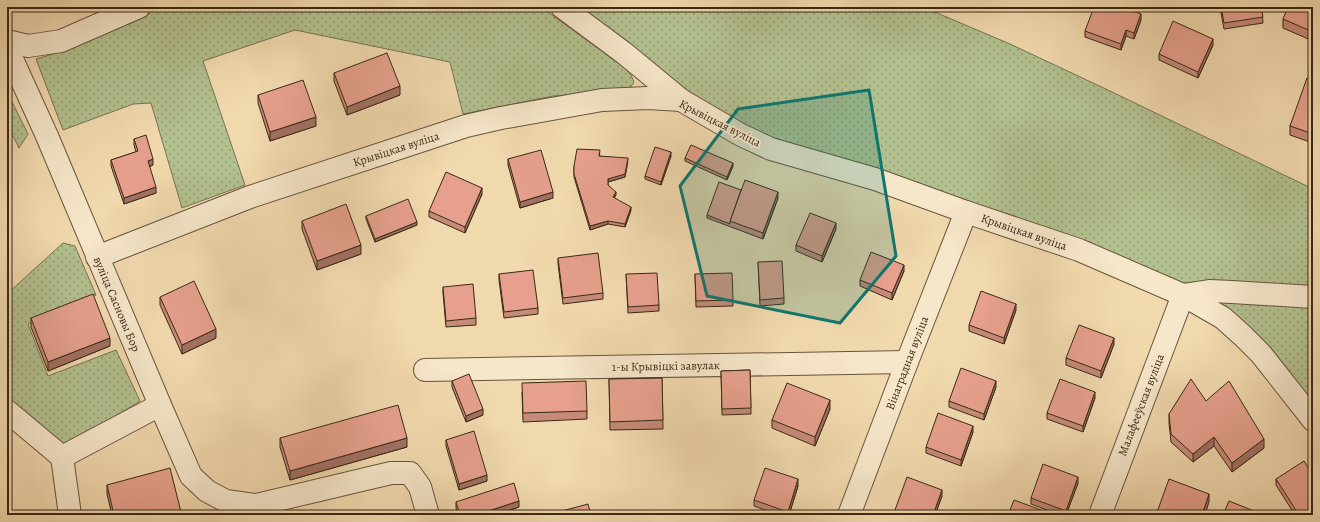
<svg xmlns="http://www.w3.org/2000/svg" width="1320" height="522" font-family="Alegreya,serif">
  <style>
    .grass { fill: url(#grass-dots); stroke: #767452 }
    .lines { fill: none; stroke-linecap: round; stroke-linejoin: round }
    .minor-casing { stroke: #67553b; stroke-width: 24 }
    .minor { stroke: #f6e6ca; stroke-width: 22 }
    .wall { fill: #c68a79; stroke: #392915 }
    .shaded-wall { fill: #a17063; stroke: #392915 }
    .building { fill: #e6a08d; stroke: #392915 }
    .marked { fill: #0f766e; fill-opacity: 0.2; stroke: #0f766e; stroke-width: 3; stroke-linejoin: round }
    .labels { text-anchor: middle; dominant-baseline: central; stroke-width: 3.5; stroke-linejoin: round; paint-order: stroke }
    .street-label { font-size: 12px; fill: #392915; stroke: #f6e6ca }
  </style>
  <defs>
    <pattern id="grass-dots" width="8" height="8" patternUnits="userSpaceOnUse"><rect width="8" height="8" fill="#b3c08f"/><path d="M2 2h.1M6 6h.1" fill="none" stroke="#939c74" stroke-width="1.8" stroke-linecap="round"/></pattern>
  </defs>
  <rect width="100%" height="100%" fill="#f1d9ae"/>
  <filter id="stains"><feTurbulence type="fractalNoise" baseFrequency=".005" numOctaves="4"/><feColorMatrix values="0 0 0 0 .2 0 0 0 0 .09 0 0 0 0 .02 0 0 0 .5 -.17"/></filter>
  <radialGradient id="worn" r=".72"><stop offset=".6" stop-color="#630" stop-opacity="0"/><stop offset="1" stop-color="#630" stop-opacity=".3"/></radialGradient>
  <g class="grass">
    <path d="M155,7H541L625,68L631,75L634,82L630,88L621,91L553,96L463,114L450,62L295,30L203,61L245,185L182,208L151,103L133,104L63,130L36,59L67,50Z"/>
    <path d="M562,7H923L1010,44L1110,91L1313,189V420L1261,354L1183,295L771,149Z"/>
    <path d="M7,92L28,134L19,148L13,136L7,138Z"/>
    <path d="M63,243L75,246L96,295L28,324L48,376L116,350L140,401L63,449L7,401V294Z"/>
  </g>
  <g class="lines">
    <defs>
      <g id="minor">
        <path d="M562,7L624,53L681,100"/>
        <path d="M7,41L28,46L61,41L139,7"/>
        <path d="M7,48L47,136L160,405L191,476L207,491L226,501L256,505L391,473H410L420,487L428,515"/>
        <path d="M97,257L250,197L466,126L501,118L602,100L648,98L681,100L741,135L771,149L875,179L966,212L1079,250L1183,295L1223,318L1243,336L1261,354L1313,420"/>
        <path d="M1183,295L1209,291L1232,292L1313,297"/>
        <path d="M425,370L907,362"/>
        <path d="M7,411L62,457"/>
        <path d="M62,457L160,405"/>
        <path d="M62,457L70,515"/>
        <path d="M849,515L907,362L966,212"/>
        <path d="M1100,515L1183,295"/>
      </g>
    </defs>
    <use href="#minor" class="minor-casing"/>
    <use href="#minor" class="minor"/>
  </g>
  <g class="wall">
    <path d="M1220,7H1277V8L1262,10L1263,23L1224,29Z"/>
    <path d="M1313,7V41L1283,28V19Z"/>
    <path d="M1141,20L1134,39L1126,36L1121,50L1085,37V31Z"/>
    <path d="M1213,45L1198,78L1159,60V54Z"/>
    <path d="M334,73L400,95L347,115L334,81Z"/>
    <path d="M1313,80V143L1290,135V126Z"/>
    <path d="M258,95L316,126L270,141L258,103Z"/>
    <path d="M134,139L153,165L149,167L156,193L124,204L111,166V160L136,152L134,145Z"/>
    <path d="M600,153L599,156L628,161L625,177L608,182V185L616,195L614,198L631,210L625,227L608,224L590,230L574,177V166Z"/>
    <path d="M671,156L661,185L645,179V176Z"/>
    <path d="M685,158L733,166L727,180L685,161Z"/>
    <path d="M508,159L553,198L520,208L508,165Z"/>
    <path d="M741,190L778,198L763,239L707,218V215Z"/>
    <path d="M482,194L465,233L429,217V211Z"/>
    <path d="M366,216L417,225L375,242L366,219Z"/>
    <path d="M302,221L361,254L317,270L302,229Z"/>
    <path d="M836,229L822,262L796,251V245Z"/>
    <path d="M558,258L603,293V299L563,304L558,264Z"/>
    <path d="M758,262L784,298V304L760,306Z"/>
    <path d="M904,271L892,300L860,286V280Z"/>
    <path d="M499,274L538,308V314L504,318L499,280Z"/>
    <path d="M626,274L659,305V311L628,313Z"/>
    <path d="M695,274L733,300V306L696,307Z"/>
    <path d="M443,287L476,318V325L446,327L443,293Z"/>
    <path d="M160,297L216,338L182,354L160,305Z"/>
    <path d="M1016,310L1004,344L969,331V325Z"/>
    <path d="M31,318L110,346L48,371L31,327Z"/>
    <path d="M1114,344L1101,378L1066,365V358Z"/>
    <path d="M750,370L751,414L722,415L721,371Z"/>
    <path d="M662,378L663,429L610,430L609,379Z"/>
    <path d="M452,381L483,415L466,422L452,387Z"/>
    <path d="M996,387L984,420L949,407V401Z"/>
    <path d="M522,392L587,411V419L523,422Z"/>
    <path d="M1095,398L1083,432L1047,419V413Z"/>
    <path d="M1206,401L1264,448L1232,472L1214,446L1193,462L1171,442L1169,423V414Z"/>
    <path d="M830,409L815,446L772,428V420Z"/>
    <path d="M973,432L961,466L926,453V447Z"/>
    <path d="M280,438L407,447L290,480L280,447Z"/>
    <path d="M446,440L487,481L459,490L446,446Z"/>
    <path d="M1276,479L1313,515H1295L1276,485Z"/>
    <path d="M1078,483L1066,515H1060L1031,504V498Z"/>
    <path d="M107,485L181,515H112L107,494Z"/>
    <path d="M798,486L789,515H779L754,506V500Z"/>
    <path d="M942,496L935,515H895V510Z"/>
    <path d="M456,502L519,507L495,515H458L456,508Z"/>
  </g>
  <g class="shaded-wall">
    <path d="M1141,14V20L1134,39V33Z"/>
    <path d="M1126,30V36L1121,50V44Z"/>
    <path d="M1213,39V45L1198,78V72Z"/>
    <path d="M400,86V95L347,115V107Z"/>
    <path d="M316,117V126L270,141V132Z"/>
    <path d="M671,152V156L661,185V182Z"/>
    <path d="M628,158L625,177L608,182V179Z"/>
    <path d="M153,159V165L148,167V161Z"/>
    <path d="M733,163V166L727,180V177Z"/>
    <path d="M156,187V193L124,204V198Z"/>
    <path d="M482,188V194L465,233V227Z"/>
    <path d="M553,192V198L520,208V202Z"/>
    <path d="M616,192V195L613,200V197Z"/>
    <path d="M778,192V198L763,239V233Z"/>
    <path d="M631,207V210L625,227V224Z"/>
    <path d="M608,221V224L590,230V226Z"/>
    <path d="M417,222V225L375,242V239Z"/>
    <path d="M836,223V229L822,262V256Z"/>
    <path d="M361,245V254L317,270V261Z"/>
    <path d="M904,265V271L892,300V293Z"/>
    <path d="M1016,304V310L1004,344V338Z"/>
    <path d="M216,329V338L182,354V345Z"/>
    <path d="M110,338V346L48,371V362Z"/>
    <path d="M1114,338V344L1101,378V371Z"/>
    <path d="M996,381V387L984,420V414Z"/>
    <path d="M1095,392V398L1083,432V426Z"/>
    <path d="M830,400V409L815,446V437Z"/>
    <path d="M483,409V415L466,422V416Z"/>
    <path d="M973,426V432L961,466V460Z"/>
    <path d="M1214,437V446L1193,462V454Z"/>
    <path d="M407,438V447L290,480V471Z"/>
    <path d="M1264,439V448L1232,472V463Z"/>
    <path d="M487,475V481L459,490V484Z"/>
    <path d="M1078,477V483L1066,515V511Z"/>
    <path d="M798,479V486L789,515H788V512Z"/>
    <path d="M942,490V496L935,515H933Z"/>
    <path d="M1209,494V502L1205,515H1202Z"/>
    <path d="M519,501V507L495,515H476Z"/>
    <path d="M181,512V515H168Z"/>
  </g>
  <g class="building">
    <path d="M1094,7H1122L1141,14L1134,33L1126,30L1121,44L1085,31Z"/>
    <path d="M1221,7H1261L1263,17L1224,23Z"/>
    <path d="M1288,7H1313V32L1283,19Z"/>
    <path d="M1173,21L1213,39L1198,72L1159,54Z"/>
    <path d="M387,53L400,86L347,107L334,73Z"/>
    <path d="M1307,78L1313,80V134L1290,126Z"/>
    <path d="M303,80L316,117L270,132L258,95Z"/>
    <path d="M146,135L153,159L148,161L156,187L124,198L111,160L138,151L134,139Z"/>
    <path d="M691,145L733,163L727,177L685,158Z"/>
    <path d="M655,147L671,152L661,182L645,176Z"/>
    <path d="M577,149L600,150L599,156L628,158L625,174L608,179V185L616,192L613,197L631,207L625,224L608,221L590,226L574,174V166Z"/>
    <path d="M541,150L553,192L520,202L508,159Z"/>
    <path d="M446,172L482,188L465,227L429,211Z"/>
    <path d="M745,180L778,192L763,233L730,221Z"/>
    <path d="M719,182L741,190L730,221V224L707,215Z"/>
    <path d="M408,199L417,222L375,239L366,216Z"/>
    <path d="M346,204L361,245L317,261L302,221Z"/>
    <path d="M810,213L836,223L822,256L796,245Z"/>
    <path d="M871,252L904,265L892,293L860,280Z"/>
    <path d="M598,253L603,293L563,298L558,258Z"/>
    <path d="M782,261L784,298L760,300L758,262Z"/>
    <path d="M533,270L538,308L504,312L499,274Z"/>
    <path d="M657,273L659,305L628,307L626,274Z"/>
    <path d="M732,273L733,300L696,301L695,274Z"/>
    <path d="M194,281L216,329L182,345L160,297Z"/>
    <path d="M473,284L476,318L446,321L443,287Z"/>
    <path d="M981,291L1016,304L1004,338L969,325Z"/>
    <path d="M93,294L110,338L48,362L31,318Z"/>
    <path d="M1079,325L1114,338L1101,371L1066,358Z"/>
    <path d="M961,368L996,381L984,414L949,401Z"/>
    <path d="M750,370L751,408L722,409L721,371Z"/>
    <path d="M469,374L483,409L466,416L452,381Z"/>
    <path d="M662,378L663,420L610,422L609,379Z"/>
    <path d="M1060,379L1095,392L1083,426L1047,413Z"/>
    <path d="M1191,379L1206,401L1229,381L1264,439L1232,463L1214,437L1193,454L1171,434L1169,414Z"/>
    <path d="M586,381L587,411L523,413L522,383Z"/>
    <path d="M787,383L830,400L815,437L772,420Z"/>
    <path d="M398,405L407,438L290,471L280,438Z"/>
    <path d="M938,413L973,426L961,460L926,447Z"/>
    <path d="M474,431L487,475L459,484L446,440Z"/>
    <path d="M1304,461L1313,476V515H1299L1276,479Z"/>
    <path d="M1043,464L1078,477L1066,511L1031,498Z"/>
    <path d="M170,468L181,512L168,515H114L107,485Z"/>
    <path d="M765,468L798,479L788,512L754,500Z"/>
    <path d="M907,477L942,490L933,515H907L895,510Z"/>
    <path d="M1169,479L1209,494L1202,515H1156Z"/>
    <path d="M514,483L519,501L476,515H460L456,502Z"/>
    <path d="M1014,500L1049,513L1048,515H1008Z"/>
    <path d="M1229,501L1264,515H1223Z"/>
    <path d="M588,504L591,515H547Z"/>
  </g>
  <path class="marked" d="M869,90L896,256L840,323L707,296L680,186L738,109Z"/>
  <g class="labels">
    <g class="street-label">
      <text transform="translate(720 123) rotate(27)">Крывіцкая вуліца</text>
      <text transform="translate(396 149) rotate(-18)">Крывіцкая вуліца</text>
      <text transform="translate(1024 232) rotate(19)">Крывіцкая вуліца</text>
      <text transform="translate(117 304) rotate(67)">вуліца Сасновы Бор</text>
      <text transform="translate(907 363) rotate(-69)">Вінаградная вуліца</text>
      <text transform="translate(666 366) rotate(-1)">1-ы Крывіцкі завулак</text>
      <text transform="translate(1141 405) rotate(-69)">Малафееўская вуліца</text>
    </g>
  </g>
  <rect width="1320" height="522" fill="none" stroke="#f1d9ae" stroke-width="24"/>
  <rect x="8" y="8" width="1304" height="506" fill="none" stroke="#392915" stroke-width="2"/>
  <rect x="12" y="12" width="1296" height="498" fill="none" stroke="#392915"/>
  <rect width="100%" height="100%" filter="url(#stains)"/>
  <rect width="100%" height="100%" fill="url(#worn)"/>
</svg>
